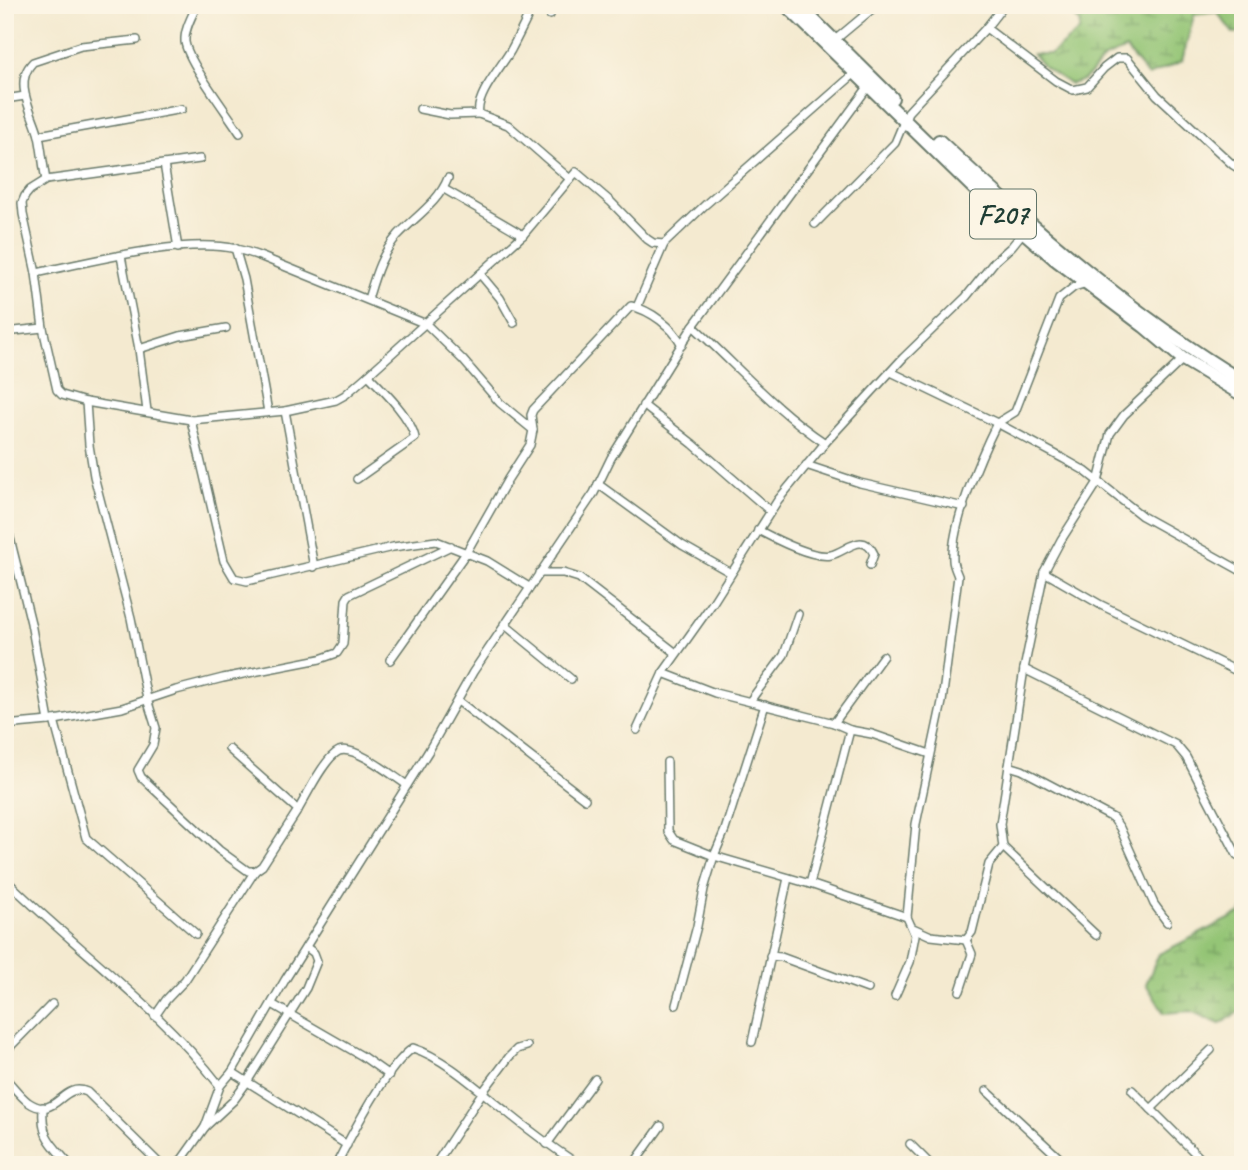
<svg xmlns="http://www.w3.org/2000/svg" width="1248" height="1170" font-family="Caveat,sans-serif">
  <style>
    .wetland { fill: url(#wetland-marsh); stroke: #5a8155; stroke-width: 2 }
    .lines { fill: none; stroke-linecap: round; stroke-linejoin: round }
    .minor-casing { stroke: #6a7a6b; stroke-width: 10 }
    .primary-casing { stroke: #6a7a6b; stroke-width: 16 }
    .minor { stroke: #fff; stroke-width: 7 }
    .primary { stroke: #fff; stroke-width: 12 }
    .labels { text-anchor: middle; dominant-baseline: central; stroke-width: 6; stroke-linejoin: round; paint-order: stroke }
    .shield { fill: #fcf5e5; stroke: #617469; stroke-width: 2 }
    .shield-label { font-size: 28px; font-weight: bold; fill: #1f3d34 }
  </style>
  <defs>
    <pattern id="wetland-marsh" width="20" height="14" patternUnits="userSpaceOnUse" patternTransform="scale(1.75)"><rect width="20" height="14" fill="#94c576"/><path d="M1 5h8M5 5V1M11 12h8M15 12V8" fill="none" stroke="#78a162"/></pattern>
  </defs>
  <rect width="100%" height="100%" fill="#fcf5e5"/>
  <filter id="ink" filterUnits="userSpaceOnUse"><feTurbulence type="fractalNoise" baseFrequency=".0143" numOctaves="2"/><feDisplacementMap in="SourceGraphic" scale="14" xChannelSelector="R" yChannelSelector="G"/><feConvolveMatrix kernelMatrix="1 2 1 2 8 2 1 2 1" color-interpolation-filters="sRGB"/></filter>
  <filter id="wash" filterUnits="userSpaceOnUse"><feTurbulence type="fractalNoise" baseFrequency=".00686" numOctaves="4" result="noise"/><feDisplacementMap in="SourceGraphic" scale="28" xChannelSelector="R" yChannelSelector="G"/><feGaussianBlur stdDeviation="1.57" result="paint"/><feColorMatrix in="noise" values="0 0 0 0 0 0 0 0 0 0 0 0 0 0 0 0 0 1.4 0 .05"/><feComposite in="paint" operator="in"/></filter>
  <g filter="url(#wash)">
    <rect width="100%" height="100%" fill="#f4ead0"/>
    <g class="wetland">
      <path d="M1075,5L1090,8L1093,5H1243V32L1233,33L1217,12L1194,15L1182,61L1148,76L1126,49L1104,58L1084,80L1070,84L1044,67L1033,54H1051L1079,31L1080,23L1071,14Z"/>
      <path d="M1243,910V1009L1220,1024L1191,1011L1164,1013L1146,984L1159,954L1241,913Z"/>
    </g>
  </g>
  <g filter="url(#ink)">
    <g class="lines">
      <defs>
        <g id="minor">
          <path d="M197,5C192,16 184,30 185,42C188,62 228,114 240,133"/>
          <path d="M534,5C526,20 519,35 511,50C502,66 475,96 479,114L508,125L570,179"/>
          <path d="M550,5V15"/>
          <path d="M5,8L14,5"/>
          <path d="M986,28L1056,81L1073,90L1087,87L1104,68L1117,58H1127L1157,95L1233,165L1243,171"/>
          <path d="M835,40L877,5"/>
          <path d="M5,99L25,96"/>
          <path d="M420,109L450,115L479,114"/>
          <path d="M39,135L182,109"/>
          <path d="M200,159L46,180L30,190L25,196L22,203L23,214L36,273L43,328L57,390L62,395L86,402L191,420L285,411L336,400L345,395L368,375L523,235L576,172L611,202L647,239L653,243L664,244L706,204L854,74"/>
          <path d="M164,164L178,248"/>
          <path d="M46,180C43,166 42,150 39,136C33,112 12,83 33,62L81,46L137,40"/>
          <path d="M444,189L523,235"/>
          <path d="M815,224L895,143L908,112L986,28L1004,5"/>
          <path d="M235,248L244,279L268,412"/>
          <path d="M121,256L139,349L147,411"/>
          <path d="M36,273C89,262 184,237 236,249C245,251 254,254 262,257L426,324L463,360L500,403L533,430L530,445L508,479L466,553L390,660"/>
          <path d="M480,274L500,298L514,323"/>
          <path d="M368,299C375,276 381,254 398,235C415,217 439,202 448,178"/>
          <path d="M637,307L664,244"/>
          <path d="M693,326C737,366 775,410 825,443"/>
          <path d="M5,332L43,328"/>
          <path d="M139,349L180,336L226,328"/>
          <path d="M891,372L997,423L1015,412L1059,299L1074,287L1087,283"/>
          <path d="M86,402L89,445L94,476L131,618L147,699L156,728L153,745L138,770L141,777L219,850L248,871H255L262,866L298,810L229,749"/>
          <path d="M643,405L693,444L770,511"/>
          <path d="M285,411L314,567"/>
          <path d="M191,420L224,561L234,578L247,581L393,547L436,541L487,561L529,587"/>
          <path d="M533,430L531,415L533,410L631,306C650,310 673,327 682,345"/>
          <path d="M806,465L860,483L964,507"/>
          <path d="M357,479L415,438C411,417 383,390 368,375"/>
          <path d="M598,484L682,545L731,573"/>
          <path d="M5,518L31,623L49,721"/>
          <path d="M758,530C775,539 813,559 831,555C847,551 863,531 874,554L870,565"/>
          <path d="M1044,572L1101,605L1243,674"/>
          <path d="M539,573H563L579,578L676,653"/>
          <path d="M504,624L571,679"/>
          <path d="M1024,669L1176,745L1186,757L1237,855"/>
          <path d="M663,673L715,693L834,723L850,730L872,734L930,754"/>
          <path d="M458,701L585,799"/>
          <path d="M750,701L784,655L798,614"/>
          <path d="M54,720L86,838L196,934"/>
          <path d="M834,723L883,656"/>
          <path d="M5,725L49,721L122,708L176,690L223,678L320,659L337,653L343,644L346,600L349,595L451,546"/>
          <path d="M637,730L663,673L712,604L778,500L825,443L903,358L966,297L995,261L1012,246L1024,231"/>
          <path d="M850,730L810,884L907,917"/>
          <path d="M667,762L668,831L674,840L714,856L810,884"/>
          <path d="M1009,766L1022,770L1113,818L1120,828L1154,904L1167,922"/>
          <path d="M298,810C306,797 325,757 339,751C355,745 393,776 407,785"/>
          <path d="M5,879C76,949 159,1007 220,1086"/>
          <path d="M913,928L931,936L966,940L972,932L989,864L1003,847"/>
          <path d="M1096,935L1003,847L1000,824L1009,766L1024,669L1044,572L1061,540L1098,482L1110,434L1124,415L1183,359"/>
          <path d="M770,956L781,957L868,989"/>
          <path d="M960,991L972,954L966,940"/>
          <path d="M895,996L910,962L915,935L907,917L916,824L942,702L958,576C956,571 953,565 953,560C951,525 981,455 997,423L1064,459L1085,471L1142,516L1243,572"/>
          <path d="M272,1004L362,1056L389,1075"/>
          <path d="M676,1005L697,926L704,889L714,856L725,830L765,705"/>
          <path d="M155,1016L166,1000L185,980L255,871"/>
          <path d="M752,1042L788,878"/>
          <path d="M5,1052L52,1004"/>
          <path d="M232,1072L347,1145"/>
          <path d="M5,1078C12,1085 20,1096 28,1102C57,1122 61,1081 87,1092L161,1165"/>
          <path d="M1132,1090L1207,1165"/>
          <path d="M987,1091L1067,1165"/>
          <path d="M43,1107C41,1137 50,1142 69,1164"/>
          <path d="M1151,1109L1211,1050"/>
          <path d="M205,1127L234,1100L247,1082L306,988L317,961L314,953L306,947"/>
          <path d="M547,1144L595,1079"/>
          <path d="M910,1144L931,1165"/>
          <path d="M178,1165L205,1127L220,1086L232,1072L285,980L428,752L473,672L594,493L611,458L693,326L868,87"/>
          <path d="M336,1165C352,1134 386,1067 413,1048C445,1058 481,1092 508,1113C531,1132 555,1149 579,1165"/>
          <path d="M435,1165L482,1093L509,1057L517,1049L527,1046"/>
          <path d="M633,1165L661,1126"/>
        </g>
        <g id="primary">
          <path d="M786,5L980,194L1054,258L1144,326L1183,359L1243,395"/>
          <path d="M798,5L892,98"/>
          <path d="M939,141C1033,229 1132,315 1243,382"/>
        </g>
      </defs>
      <use href="#minor" class="minor-casing"/>
      <use href="#primary" class="primary-casing"/>
      <use href="#minor" class="minor"/>
      <use href="#primary" class="primary"/>
    </g>
  </g>
  <g class="labels">
    <rect class="shield" x="970" y="189.5" width="66" height="49" rx="5"/>
    <g class="shield-label">
      <text x="1003" y="214">F207</text>
    </g>
  </g>
  <rect width="1248" height="1170" fill="none" stroke="#fcf5e5" stroke-width="28"/>
</svg>
